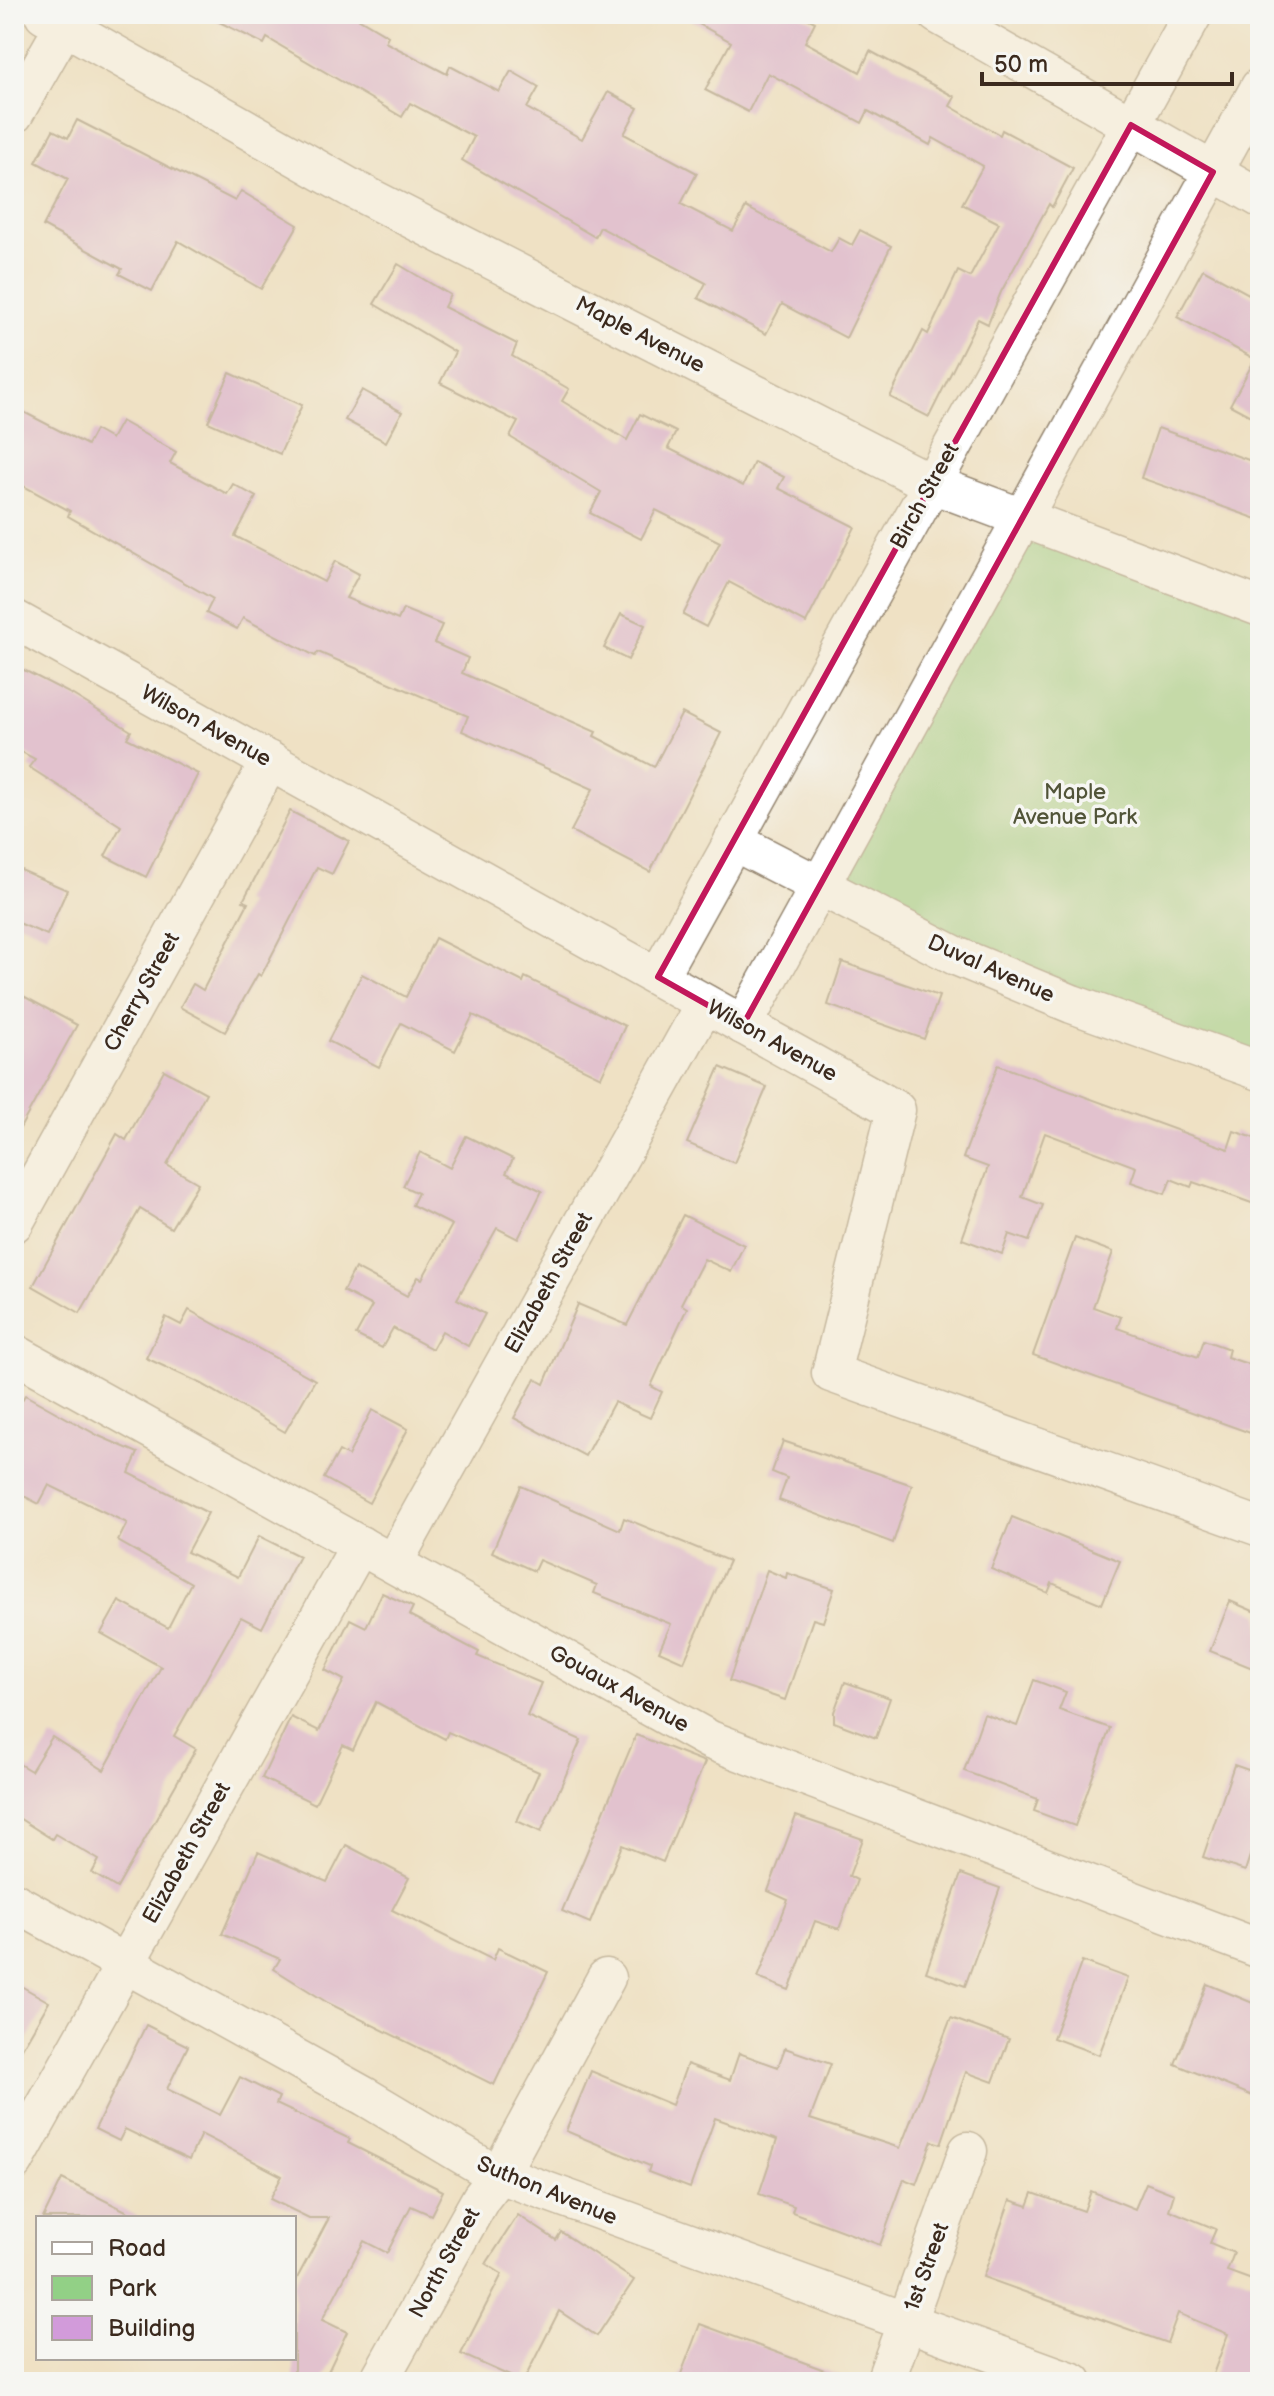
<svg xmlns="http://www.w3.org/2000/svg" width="1274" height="2396" font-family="'Balsamiq Sans',sans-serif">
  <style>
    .green { fill: #92d086; stroke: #667d52; stroke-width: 2 }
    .building { fill: #d29bda }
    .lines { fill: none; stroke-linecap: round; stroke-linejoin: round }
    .minor-casing { stroke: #958671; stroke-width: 41 }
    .minor { stroke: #fff; stroke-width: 38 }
    .marked { fill: none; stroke: #c2185b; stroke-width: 6; stroke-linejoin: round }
    .labels { text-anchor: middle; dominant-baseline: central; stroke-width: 7; stroke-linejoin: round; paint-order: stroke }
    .street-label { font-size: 22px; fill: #3b2a1e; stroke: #f6f6f2 }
    .park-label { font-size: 22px; fill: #515438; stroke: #f6f6f2 }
  </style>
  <rect width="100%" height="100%" fill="#f6f6f2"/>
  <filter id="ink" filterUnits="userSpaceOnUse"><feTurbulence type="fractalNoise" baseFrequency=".0125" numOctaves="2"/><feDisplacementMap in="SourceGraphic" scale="16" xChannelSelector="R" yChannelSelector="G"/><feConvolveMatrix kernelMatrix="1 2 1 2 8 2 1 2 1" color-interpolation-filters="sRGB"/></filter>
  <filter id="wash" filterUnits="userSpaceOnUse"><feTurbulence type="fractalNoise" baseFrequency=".006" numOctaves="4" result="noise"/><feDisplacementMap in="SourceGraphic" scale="32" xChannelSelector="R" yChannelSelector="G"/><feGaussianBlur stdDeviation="1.8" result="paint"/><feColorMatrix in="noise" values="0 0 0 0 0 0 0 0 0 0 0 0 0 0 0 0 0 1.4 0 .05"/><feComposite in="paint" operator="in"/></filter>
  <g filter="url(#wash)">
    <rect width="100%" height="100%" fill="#efe1c4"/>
    <path class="green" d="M1022,519L1260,607V1071L819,885Z"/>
    <g id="blocks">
      <g class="building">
        <path d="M203,14H351L388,36L385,42L447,74L450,66L499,92L511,71L539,87L527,108L582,139L608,92L638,108L624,134L697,173L681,204L733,231L746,207L831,252L839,238L852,245L860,230L891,246L846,338L782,304L766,334L698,298L706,283L600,227L595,237L462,160L474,137L410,103L402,117L267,38L264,44Z"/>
        <path d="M681,14H799L815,22L805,42L860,72L870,51L955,97L950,106L1000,135L1002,130L1073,168L1052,207L1049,204L1001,292L988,324L978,319L929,417L890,397L923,331L928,334L958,271L970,277L999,223L962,204L983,166L933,138L930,145L868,111L862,123L768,73L748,112L705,90L731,42Z"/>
        <path d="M77,120L235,201L241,191L298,225L261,289L178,241L152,291L119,274L122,269L43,226L68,179L36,162L53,130L68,138Z"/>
        <path d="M398,264L450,295L444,307L517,344L512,356L569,389L562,401L627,440L640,414L676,432L668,448L743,486L754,462L784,477L778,488L855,527L806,623L729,582L706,627L683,615L720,542L656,510L641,539L590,513L601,492L510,437L518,422L440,383L455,352L374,304Z"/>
        <path d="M1203,269L1260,300V421L1230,405L1255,359L1177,317Z"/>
        <path d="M230,373L302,405L280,454L208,422Z"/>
        <path d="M362,390L402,412L386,442L345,420Z"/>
        <path d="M14,407L87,445L95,430L111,439L121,421L176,452L170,463L227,494L233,484L256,497L235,536L324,582L335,561L359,574L346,598L398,620L403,609L442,625L434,643L468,658L462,673L596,732L594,736L654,767L682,713L721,733L650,872L571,831L593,789L462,731L468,716L318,652L315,656L243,618L237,629L206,613L213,599L68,516L70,511L14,481Z"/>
        <path d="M1158,428L1260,464V520L1141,478Z"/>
        <path d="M621,614L645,625L628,660L604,648Z"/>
        <path d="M14,665L73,695L131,731L127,738L198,774L146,877L105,856L121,826L29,767L35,759L14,748Z"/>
        <path d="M290,811L349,841L332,874L317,867L261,976L258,974L225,1032L180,1007L193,984L203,990L248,903L243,901Z"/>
        <path d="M14,867L67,890L47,935L14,921Z"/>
        <path d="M435,938L523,982L525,977L625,1026L601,1077L473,1015L455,1051L401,1023L379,1067L328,1041L362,974L406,997Z"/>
        <path d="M842,962L939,996L924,1039L828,1005Z"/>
        <path d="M14,991L77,1025L14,1139Z"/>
        <path d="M998,1065L1228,1149L1234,1131L1260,1140V1206L1193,1182L1191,1187L1171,1179L1165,1194L1131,1182L1136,1167L1045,1133L1022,1197L1043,1205L1029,1241L1009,1234L1002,1254L962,1239L988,1167L963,1158Z"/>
        <path d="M720,1067L767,1087L734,1163L687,1143Z"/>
        <path d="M164,1070L206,1093L167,1165L198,1183L171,1228L140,1209L80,1313L33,1286L117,1134L126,1140Z"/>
        <path d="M466,1136L513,1159L506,1173L542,1191L518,1239L497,1228L457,1299L485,1314L468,1346L442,1331L432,1349L393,1328L382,1348L356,1335L372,1306L343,1291L355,1268L407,1296L418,1277L422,1279L452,1225L412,1205L418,1193L403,1186L420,1152L450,1168Z"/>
        <path d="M683,1215L744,1245L731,1272L704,1259L681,1304L687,1308L651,1386L662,1392L650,1418L614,1402L585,1456L514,1418L535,1379L544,1384L578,1304L627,1325Z"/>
        <path d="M1075,1238L1113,1252L1093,1307L1121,1317L1117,1328L1198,1357L1204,1340L1229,1349L1227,1357L1260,1368V1414L1253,1434L1033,1355Z"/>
        <path d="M189,1310L315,1380L285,1432L202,1384L146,1358L166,1317L181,1325Z"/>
        <path d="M25,1395L99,1436L138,1453L129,1473L208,1513L187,1552L238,1577L259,1536L299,1556L262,1628L241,1617L174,1736L196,1749L117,1888L92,1873L99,1860L55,1834L52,1839L14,1815V1761L31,1771L52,1737L104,1770L161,1667L101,1633L119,1601L168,1628L191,1583L118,1541L127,1523L49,1485L39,1504L14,1491V1414Z"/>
        <path d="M372,1410L408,1429L369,1503L324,1478L339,1451L348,1456Z"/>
        <path d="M783,1441L912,1485L893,1543L779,1500L787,1478L772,1472Z"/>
        <path d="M521,1486L620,1530L624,1518L729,1561L684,1662L659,1651L671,1624L594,1593L597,1585L539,1560L534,1571L492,1552Z"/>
        <path d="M1012,1517L1120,1561L1102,1604L1052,1583L1048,1593L991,1569Z"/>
        <path d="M767,1570L786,1578L787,1573L834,1589L823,1622L813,1619L785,1700L729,1681Z"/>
        <path d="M382,1593L413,1607L409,1615L479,1652L477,1656L541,1683L527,1716L581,1740L541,1832L517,1821L539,1772L448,1732L445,1739L376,1702L353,1750L343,1745L315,1804L262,1778L291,1717L319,1731L344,1680L325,1670L350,1619L366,1627Z"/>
        <path d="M1230,1601L1260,1614V1671L1210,1651Z"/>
        <path d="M1034,1680L1066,1692L1059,1710L1110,1728L1075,1826L1034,1811L1038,1799L964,1771L984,1714L1017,1726Z"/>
        <path d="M845,1682L890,1698L876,1738L834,1722V1712Z"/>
        <path d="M636,1735L705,1762L663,1862L622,1845L590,1923L562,1911Z"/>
        <path d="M1234,1765L1260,1774V1825L1245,1871L1203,1857Z"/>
        <path d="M796,1816L863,1839L849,1876L857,1880L839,1929L815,1921L789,1990L758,1978L788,1900L768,1891Z"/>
        <path d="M346,1845L409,1878L392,1910L493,1960L498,1948L548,1972L494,2085L328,2003L274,1969L280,1959L222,1934L258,1852L327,1882Z"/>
        <path d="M961,1874L1000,1888L965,1986L926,1972Z"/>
        <path d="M1082,1961L1128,1978L1099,2055L1053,2038Z"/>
        <path d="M14,1982L49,2002L14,2062Z"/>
        <path d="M1207,1984L1260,2006V2099L1175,2064Z"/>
        <path d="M951,2018L1009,2039L993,2082L966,2072L941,2144L932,2141L916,2184L904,2179L880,2245L792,2212L794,2206L759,2194L777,2140L715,2118L690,2188L648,2172L650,2166L566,2131L591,2071L672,2105L687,2064L730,2080L739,2053L778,2067L785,2048L831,2064L810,2119L900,2148Z"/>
        <path d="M146,2025L188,2046L167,2089L220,2115L240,2077L279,2097L276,2104L350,2139L348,2143L443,2191L431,2215L411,2206L387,2253L364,2241L322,2320L347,2332L323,2382H294V2284L329,2218H309L270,2199L282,2176L201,2134L189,2160L125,2129L119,2141L95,2129Z"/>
        <path d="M62,2179L140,2218H43Z"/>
        <path d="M1146,2183L1174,2194L1169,2210L1216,2229L1210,2243L1234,2253L1227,2271L1260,2283V2356L1250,2382H1227L1212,2377L1228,2334L1178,2313L1167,2343L983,2277L1010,2200L1028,2206L1033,2193L1084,2211L1091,2191L1135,2209Z"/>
        <path d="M518,2215L556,2240L561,2232L634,2280L597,2336L559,2311L523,2382L461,2354L502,2274L486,2264Z"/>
        <path d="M700,2324L846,2378L845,2382H678Z"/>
      </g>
    </g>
  </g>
  <g filter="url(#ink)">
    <use href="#blocks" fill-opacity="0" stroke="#958671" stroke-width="2"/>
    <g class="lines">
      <defs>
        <g id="minor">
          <path d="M44,14L349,187L932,484L1260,607"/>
          <path d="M937,14L1260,198"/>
          <path d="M14,114L71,14"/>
          <path d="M14,619L896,1110L831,1373L1260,1527"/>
          <path d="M733,841L956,956L1072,1004L1260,1071"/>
          <path d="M658,977L1193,14"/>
          <path d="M743,1025L1260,87"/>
          <path d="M14,1223L270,761"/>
          <path d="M14,1353L710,1740L1260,1949"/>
          <path d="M393,1563L705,1004"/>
          <path d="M14,1902L366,2097L488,2170L1073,2382"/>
          <path d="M14,2162L360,1545"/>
          <path d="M378,2382L481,2198L499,2175L606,1978"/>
          <path d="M885,2382L968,2151"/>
        </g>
      </defs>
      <use href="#minor" class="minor-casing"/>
      <use href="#minor" class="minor"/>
    </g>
  </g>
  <path d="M0 0H1274V2396H0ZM1131,125L1213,172L743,1025L658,977Z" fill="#efe1c4" fill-opacity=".55" fill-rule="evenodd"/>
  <path class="marked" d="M1131,125L1213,172L743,1025L658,977Z"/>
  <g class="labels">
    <g class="street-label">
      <text transform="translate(640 335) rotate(27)">Maple Avenue</text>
      <text transform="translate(925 496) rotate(-61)">Birch Street</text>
      <text transform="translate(206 726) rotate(29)">Wilson Avenue</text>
      <text transform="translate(991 969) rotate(24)">Duval Avenue</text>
      <text transform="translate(142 992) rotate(-61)">Cherry Street</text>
      <text transform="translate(772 1041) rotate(29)">Wilson Avenue</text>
      <text transform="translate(549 1283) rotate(-61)">Elizabeth Street</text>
      <text transform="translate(619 1689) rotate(29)">Gouaux Avenue</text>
      <text transform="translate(187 1853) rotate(-61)">Elizabeth Street</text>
      <text transform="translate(547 2191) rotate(22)">Suthon Avenue</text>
      <text transform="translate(445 2263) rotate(-61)">North Street</text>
      <text transform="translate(927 2267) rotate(-70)">1st Street</text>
    </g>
    <g class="park-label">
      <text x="1075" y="792">Maple<tspan x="1075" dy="25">Avenue Park</tspan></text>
    </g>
  </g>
  <rect width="1274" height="2396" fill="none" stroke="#f6f6f2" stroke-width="48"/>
  <rect x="36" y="2216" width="260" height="144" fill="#f6f6f2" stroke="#aba49d" stroke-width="2"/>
  <rect x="52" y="2242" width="40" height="12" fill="#ffffff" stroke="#aba49d" stroke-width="2"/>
  <text x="108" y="2256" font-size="24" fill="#3b2a1e">Road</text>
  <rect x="52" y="2276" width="40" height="24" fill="#92d086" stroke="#aba49d" stroke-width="2"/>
  <text x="108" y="2296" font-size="24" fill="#3b2a1e">Park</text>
  <rect x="52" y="2316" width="40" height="24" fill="#d29bda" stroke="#aba49d" stroke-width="2"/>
  <text x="108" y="2336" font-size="24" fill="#3b2a1e">Building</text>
  <path d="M982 72v12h250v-12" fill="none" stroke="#3b2a1e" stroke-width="4"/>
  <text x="994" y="72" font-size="24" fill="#3b2a1e" stroke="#f6f6f2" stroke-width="6" paint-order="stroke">50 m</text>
</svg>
